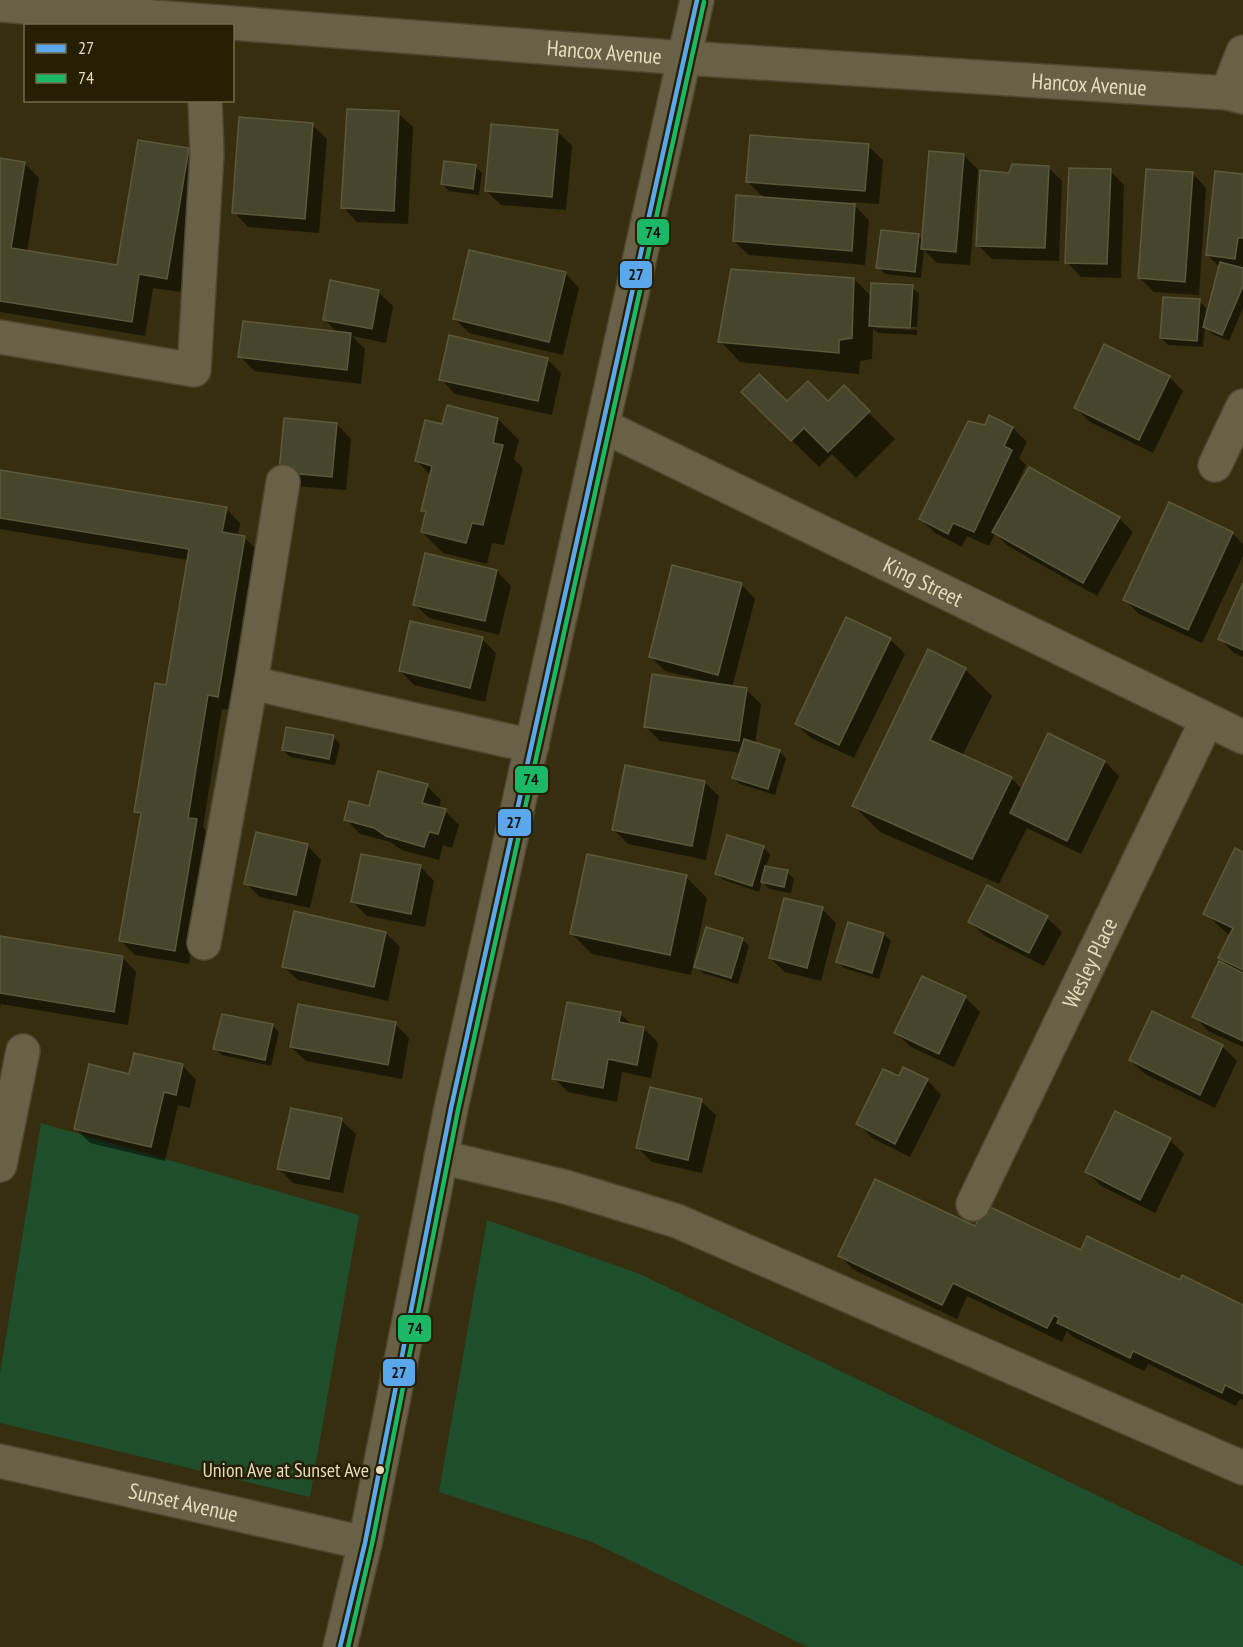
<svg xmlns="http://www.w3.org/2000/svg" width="1243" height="1647" font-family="'PT Sans Narrow',sans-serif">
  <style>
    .green { fill: #1e4e2c }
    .shadow { fill: #0007 }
    .building { fill: #48452d; stroke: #5b583c; stroke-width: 1.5 }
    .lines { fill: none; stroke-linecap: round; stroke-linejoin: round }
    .minor-casing { stroke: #4d4731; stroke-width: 36 }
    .minor { stroke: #686147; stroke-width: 33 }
    .bus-1-casing { stroke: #271f03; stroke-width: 9 }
    .bus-2-casing { stroke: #271f03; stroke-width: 9 }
    .bus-1 { stroke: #5aa8eb; stroke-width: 4.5 }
    .bus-2 { stroke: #1ab867; stroke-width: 4.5 }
    .bus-dot { fill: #e7ddbc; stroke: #271f03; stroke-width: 2 }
    .labels { text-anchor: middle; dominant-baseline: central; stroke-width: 5; stroke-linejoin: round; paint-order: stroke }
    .bus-label { font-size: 20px; fill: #e7ddbc; stroke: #271f03; text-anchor: end }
    .street-label { font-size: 22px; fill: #e7ddbc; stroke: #271f03 }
    .line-badge { stroke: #271f03; stroke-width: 2 }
    .pale-badge-label { font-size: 16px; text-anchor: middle; font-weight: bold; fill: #111 }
  </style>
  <rect width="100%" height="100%" fill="#362e0f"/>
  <g class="green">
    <path d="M41,1123L359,1215L310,1497L0,1423V1373Z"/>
    <path d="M487,1220L640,1274L1243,1566V1647H808L592,1542L439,1492Z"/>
  </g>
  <g class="shadow">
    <path d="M398,113L413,127L408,224L357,222L343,207Z"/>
    <path d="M312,125L327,139L319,233L248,227L234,212Z"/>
    <path d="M558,132L572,146L566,210L501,205L486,191Z"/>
    <path d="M868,146L883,160L879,204L851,202L869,220L865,265L749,255L734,241L765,199L747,181Z"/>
    <path d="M188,150L202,164L181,292L153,288L145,336L0,312V159L25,164L39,178L27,252L118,267Z"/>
    <path d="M964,155L978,170L970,265L937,263L924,250L921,278L885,274L878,267L918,235L923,240Z"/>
    <path d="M475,166L482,173L479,195L449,191L442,184Z"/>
    <path d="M1048,167L1062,181L1059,261L992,259L978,245Z"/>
    <path d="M1110,171L1124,185L1121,278L1081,277L1067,262Z"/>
    <path d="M1192,173L1206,188L1199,295L1154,292L1140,278Z"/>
    <path d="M1243,176V308L1229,341L1212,334L1205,326L1203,347L1168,345L1161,338L1199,301L1206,308L1205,319L1220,267L1207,255Z"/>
    <path d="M565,273L579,288L563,355L469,333L455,319Z"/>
    <path d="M854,279L872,297L912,287L919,294L917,327L876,325V328L917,330V335L878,333L873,329L872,359L860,361L859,374L740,362L720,341Z"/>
    <path d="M378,292L393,306L386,343L352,336L365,349L361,384L254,371L240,356L338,333L325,320Z"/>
    <path d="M547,359L561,373L552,415L455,394L441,379Z"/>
    <path d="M1169,377L1183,391L1153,453L1090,422L1076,408Z"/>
    <path d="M844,388L895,439L856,478L832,454L819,467L743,392L787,404L828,403Z"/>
    <path d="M498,419L519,440L514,459L523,468L504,545L492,543L487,564L443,553L422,532L426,514L422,510L431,476L417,461L444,426Z"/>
    <path d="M285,420L337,424L351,439L346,490L295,486Z"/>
    <path d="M986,427L1013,428L1027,442L1019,458L1026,465L1010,499L1119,518L1133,532L1097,596L1008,546L995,533L989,546L967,536L962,547L935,533L921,519Z"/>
    <path d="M0,472L226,509L240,523L238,536L244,537L258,551L232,710L222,709L203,827L211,835L189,964L135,955L121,941L141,817L136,812L168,686L188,560L0,529Z"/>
    <path d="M1170,504L1233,534L1243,544V556L1202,643L1139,614L1125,600Z"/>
    <path d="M497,571L511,586L499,635L429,618L414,604Z"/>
    <path d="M741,584L755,599L732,688L746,690L761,704L755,744L779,751L786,758L775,795L740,784L733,778L741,753L660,741L646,727L706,681L665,671L650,656Z"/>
    <path d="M1243,587V657L1234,653L1220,639Z"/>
    <path d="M847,618L890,639L905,654L854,758L811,738L796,724Z"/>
    <path d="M482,639L496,653L485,702L414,685L400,671Z"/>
    <path d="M965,669L992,696L962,756L1011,778L1023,790L1105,762L1119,776L1081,854L1027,828L999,884L880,832L853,805Z"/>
    <path d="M333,737L340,744L335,765L290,757L283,750Z"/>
    <path d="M704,782L719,796L706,860L628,844L614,830Z"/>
    <path d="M427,786L441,800L439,809L445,811L459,825L452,848L443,845L439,860L402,850L390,842L360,834L346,819Z"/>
    <path d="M307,845L321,860L310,908L260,897L246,883Z"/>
    <path d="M763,847L770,854L766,867L787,872L794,879L791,893L769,889L762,881L759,892L724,880L717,874Z"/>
    <path d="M1243,854V1047L1208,1031L1194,1016L1229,967L1220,958L1230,936L1205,913Z"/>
    <path d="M420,866L434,881L425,927L367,916L353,902Z"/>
    <path d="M686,877L707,898L691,975L592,954L571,933Z"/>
    <path d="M988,887L1047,918L1062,932L1044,966L985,936L970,922Z"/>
    <path d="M822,909L836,923L821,981L785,972L770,958Z"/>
    <path d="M849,924L884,934L891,941L879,979L844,968L837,961Z"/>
    <path d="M386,933L400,947L388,1001L298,980L283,966Z"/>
    <path d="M0,938L122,957L136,972L128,1025L1,1004L0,1008Z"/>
    <path d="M742,939L749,946L738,984L703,973L696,966Z"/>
    <path d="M923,978L966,998L980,1012L954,1067L911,1047L896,1033Z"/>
    <path d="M1153,1013L1222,1046L1237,1061L1215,1108L1145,1074L1130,1060Z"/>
    <path d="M620,1014L633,1026L644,1028L658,1043L651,1078L622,1072L617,1102L568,1092L554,1078Z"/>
    <path d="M395,1024L409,1038L402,1079L306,1061L291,1047Z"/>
    <path d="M272,1025L279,1032L271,1066L222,1055L215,1048Z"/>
    <path d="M182,1065L196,1080L190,1108L178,1105L165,1161L90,1143L76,1129L131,1075Z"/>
    <path d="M899,1078L927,1080L941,1095L910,1157L872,1138L858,1123Z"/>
    <path d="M701,1101L716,1115L702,1173L652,1162L638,1148Z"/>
    <path d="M341,1120L356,1134L343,1193L293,1183L279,1169Z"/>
    <path d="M1170,1140L1184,1154L1155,1213L1101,1186L1087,1172Z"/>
    <path d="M976,1228L1181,1282L1243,1307V1400L1240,1399L1236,1406L1148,1364L1144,1371L1073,1337L1067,1331L1062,1342L967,1296L957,1319L854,1270L840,1256Z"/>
  </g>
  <g class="building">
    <path d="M347,109L399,111L394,211L341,208Z"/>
    <path d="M239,117L313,123L305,219L232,213Z"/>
    <path d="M491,124L558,130L552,197L485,191Z"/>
    <path d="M750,135L869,144L865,191L746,182Z"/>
    <path d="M138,140L189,148L167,279L139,274L132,322L0,301V158L25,162L11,248L117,265Z"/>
    <path d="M929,151L964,154L956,252L921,249Z"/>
    <path d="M444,161L476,165L473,189L441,184Z"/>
    <path d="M1012,164L1049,166L1045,248L976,246L980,170L1009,173Z"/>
    <path d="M1069,168L1111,169L1107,264L1065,263Z"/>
    <path d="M1146,169L1193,172L1185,282L1138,278Z"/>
    <path d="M1215,171L1243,174V238H1238L1235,259L1206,255Z"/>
    <path d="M736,195L855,204L852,251L733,241Z"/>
    <path d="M881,230L919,234L915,272L876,268Z"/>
    <path d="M469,250L566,272L549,342L453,319Z"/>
    <path d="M1220,262L1243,268V286L1222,335L1203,327Z"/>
    <path d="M731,269L854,278L852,338L839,340V353L718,342Z"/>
    <path d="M330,280L379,290L372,329L323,320Z"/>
    <path d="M871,283L913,285L910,328L869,326Z"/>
    <path d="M1163,297L1200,299L1197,341L1160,338Z"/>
    <path d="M243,321L351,333L347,370L238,357Z"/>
    <path d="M449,335L548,358L538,401L439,380Z"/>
    <path d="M1104,344L1170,376L1139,440L1074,408Z"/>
    <path d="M759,374L787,401L808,381L828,401L844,385L870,411L828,452L804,428L791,441L741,392Z"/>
    <path d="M447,405L498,418L493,443L503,445L483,525L472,523L466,543L421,532L426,511H421L432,466L415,461L425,420L442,424Z"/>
    <path d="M989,415L1013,427L1004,446L1012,450L974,532L953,523L948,534L919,519L968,421L985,425Z"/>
    <path d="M284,418L337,423L332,477L279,472Z"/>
    <path d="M1029,467L1120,517L1083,583L992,532Z"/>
    <path d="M0,470L227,507L222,532L245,536L218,697L208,695L188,818L197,819L175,951L119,941L141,813L134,812L155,683L166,685L189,549L0,518Z"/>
    <path d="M1169,502L1233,532L1188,630L1123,600Z"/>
    <path d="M425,553L497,570L485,621L413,605Z"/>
    <path d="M672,565L742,583L718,675L649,657Z"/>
    <path d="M1243,583V650L1218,639Z"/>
    <path d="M846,617L891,638L839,745L795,724Z"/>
    <path d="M410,621L483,637L470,688L399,671Z"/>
    <path d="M928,649L966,668L930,740L1012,777L972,859L852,806Z"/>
    <path d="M652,674L747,688L739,741L644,727Z"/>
    <path d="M286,727L334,735L329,759L282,750Z"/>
    <path d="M1048,733L1105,761L1067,841L1010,813Z"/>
    <path d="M744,739L780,750L768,789L732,778Z"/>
    <path d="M625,765L705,781L692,846L612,830Z"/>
    <path d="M378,771L428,784L422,803L446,809L438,834L429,832L424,847L386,836L374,828L344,820L349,801L369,806Z"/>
    <path d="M256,832L308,844L296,895L244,884Z"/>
    <path d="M727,835L764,846L752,886L715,874Z"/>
    <path d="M1235,848L1243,852V970L1218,958L1233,928L1203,914Z"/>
    <path d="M361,854L421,865L411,914L351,902Z"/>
    <path d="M587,854L687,875L670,955L570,934Z"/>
    <path d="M765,866L788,870L784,887L761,882Z"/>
    <path d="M987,885L1048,916L1029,953L968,922Z"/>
    <path d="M784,898L823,907L807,968L769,958Z"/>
    <path d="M294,911L386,932L374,987L282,967Z"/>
    <path d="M848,922L884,933L872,973L836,962Z"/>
    <path d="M706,927L743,938L731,978L694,967Z"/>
    <path d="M0,936L123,956L114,1012L0,993Z"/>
    <path d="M1219,961L1243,973V1041L1192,1017Z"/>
    <path d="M922,976L966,996L939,1054L894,1033Z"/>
    <path d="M567,1002L621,1012L619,1022L644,1027L637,1065L608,1059L603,1088L552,1079Z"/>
    <path d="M298,1004L396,1022L388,1065L290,1047Z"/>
    <path d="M1152,1011L1223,1045L1200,1095L1129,1060Z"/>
    <path d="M222,1014L273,1024L265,1060L213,1049Z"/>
    <path d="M134,1053L183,1064L176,1095L164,1092L151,1147L74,1129L89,1064L129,1074Z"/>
    <path d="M903,1067L928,1079L895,1144L856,1124L883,1069L899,1076Z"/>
    <path d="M650,1087L702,1099L688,1160L636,1148Z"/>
    <path d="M291,1108L342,1118L329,1179L277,1169Z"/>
    <path d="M1115,1111L1171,1138L1140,1200L1085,1172Z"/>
    <path d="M875,1179L975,1226L986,1205L1081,1250L1087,1236L1180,1280L1182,1275L1243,1305V1394L1225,1385L1222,1393L1133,1351L1130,1358L1057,1323L1059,1318L1054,1315L1047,1328L953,1283L942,1305L838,1256Z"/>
  </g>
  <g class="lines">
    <defs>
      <g id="minor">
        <path id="s1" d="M0,5L684,58L1227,93L1243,97"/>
        <path d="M1227,93L1243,52"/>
        <path d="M0,337L194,370L207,154L205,100"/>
        <path id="s2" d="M603,426L1243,737"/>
        <path d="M1215,465L1243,406"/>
        <path d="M283,482L251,683L532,746"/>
        <path d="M204,943L251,683"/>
        <path d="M441,1157L566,1187L677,1221L1243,1468"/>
        <path d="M0,1165L23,1051"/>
        <path id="s3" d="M973,1204L1207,720"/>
        <path id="s4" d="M0,1461L365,1543"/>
        <path d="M340,1647L365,1543L451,1108L697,0"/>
      </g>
    </defs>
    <use href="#minor" class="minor-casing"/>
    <use href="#minor" class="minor"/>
    <defs>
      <path id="bus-1" d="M340,1647L365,1543L451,1108L697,0"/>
      <path id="bus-2" d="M348,1647L372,1544L458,1110L704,2"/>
    </defs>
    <use href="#bus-1" class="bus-1-casing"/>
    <use href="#bus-2" class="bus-2-casing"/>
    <use href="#bus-1" class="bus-1"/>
    <use href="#bus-2" class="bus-2"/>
  </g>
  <circle class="bus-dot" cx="380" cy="1470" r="5"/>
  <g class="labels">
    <g class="bus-label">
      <text x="369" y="1470">Union Ave at Sunset Ave</text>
    </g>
    <g class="street-label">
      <text stroke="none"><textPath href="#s1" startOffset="606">Hancox Avenue</textPath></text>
      <text stroke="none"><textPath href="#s1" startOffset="1092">Hancox Avenue</textPath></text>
      <text stroke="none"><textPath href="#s2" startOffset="356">King Street</textPath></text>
      <text stroke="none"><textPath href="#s3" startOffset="268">Wesley Place</textPath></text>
      <text stroke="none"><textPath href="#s4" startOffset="188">Sunset Avenue</textPath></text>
    </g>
  </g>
  <g class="line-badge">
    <rect x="636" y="218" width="34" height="28" rx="6" fill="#1ab867"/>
    <rect x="619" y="260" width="34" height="29" rx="6" fill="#5aa8eb"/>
    <rect x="514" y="765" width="35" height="29" rx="6" fill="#1ab867"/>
    <rect x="497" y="808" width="35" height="29" rx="6" fill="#5aa8eb"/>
    <rect x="397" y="1314" width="35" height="29" rx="6" fill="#1ab867"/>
    <rect x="382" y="1358" width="34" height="29" rx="6" fill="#5aa8eb"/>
  </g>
  <g class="pale-badge-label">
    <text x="653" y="238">74</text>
    <text x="636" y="280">27</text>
    <text x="531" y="785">74</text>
    <text x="514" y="828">27</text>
    <text x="415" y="1334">74</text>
    <text x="399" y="1378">27</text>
  </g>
  <rect x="24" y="24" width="210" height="78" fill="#271f03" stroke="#746b4d" stroke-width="1.5"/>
  <rect x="36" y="44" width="30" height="9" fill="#5aa8eb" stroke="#746b4d" stroke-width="1.5"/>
  <text x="78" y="54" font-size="18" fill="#e7ddbc">27</text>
  <rect x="36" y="74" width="30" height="9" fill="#1ab867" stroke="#746b4d" stroke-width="1.5"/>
  <text x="78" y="84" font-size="18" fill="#e7ddbc">74</text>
</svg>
